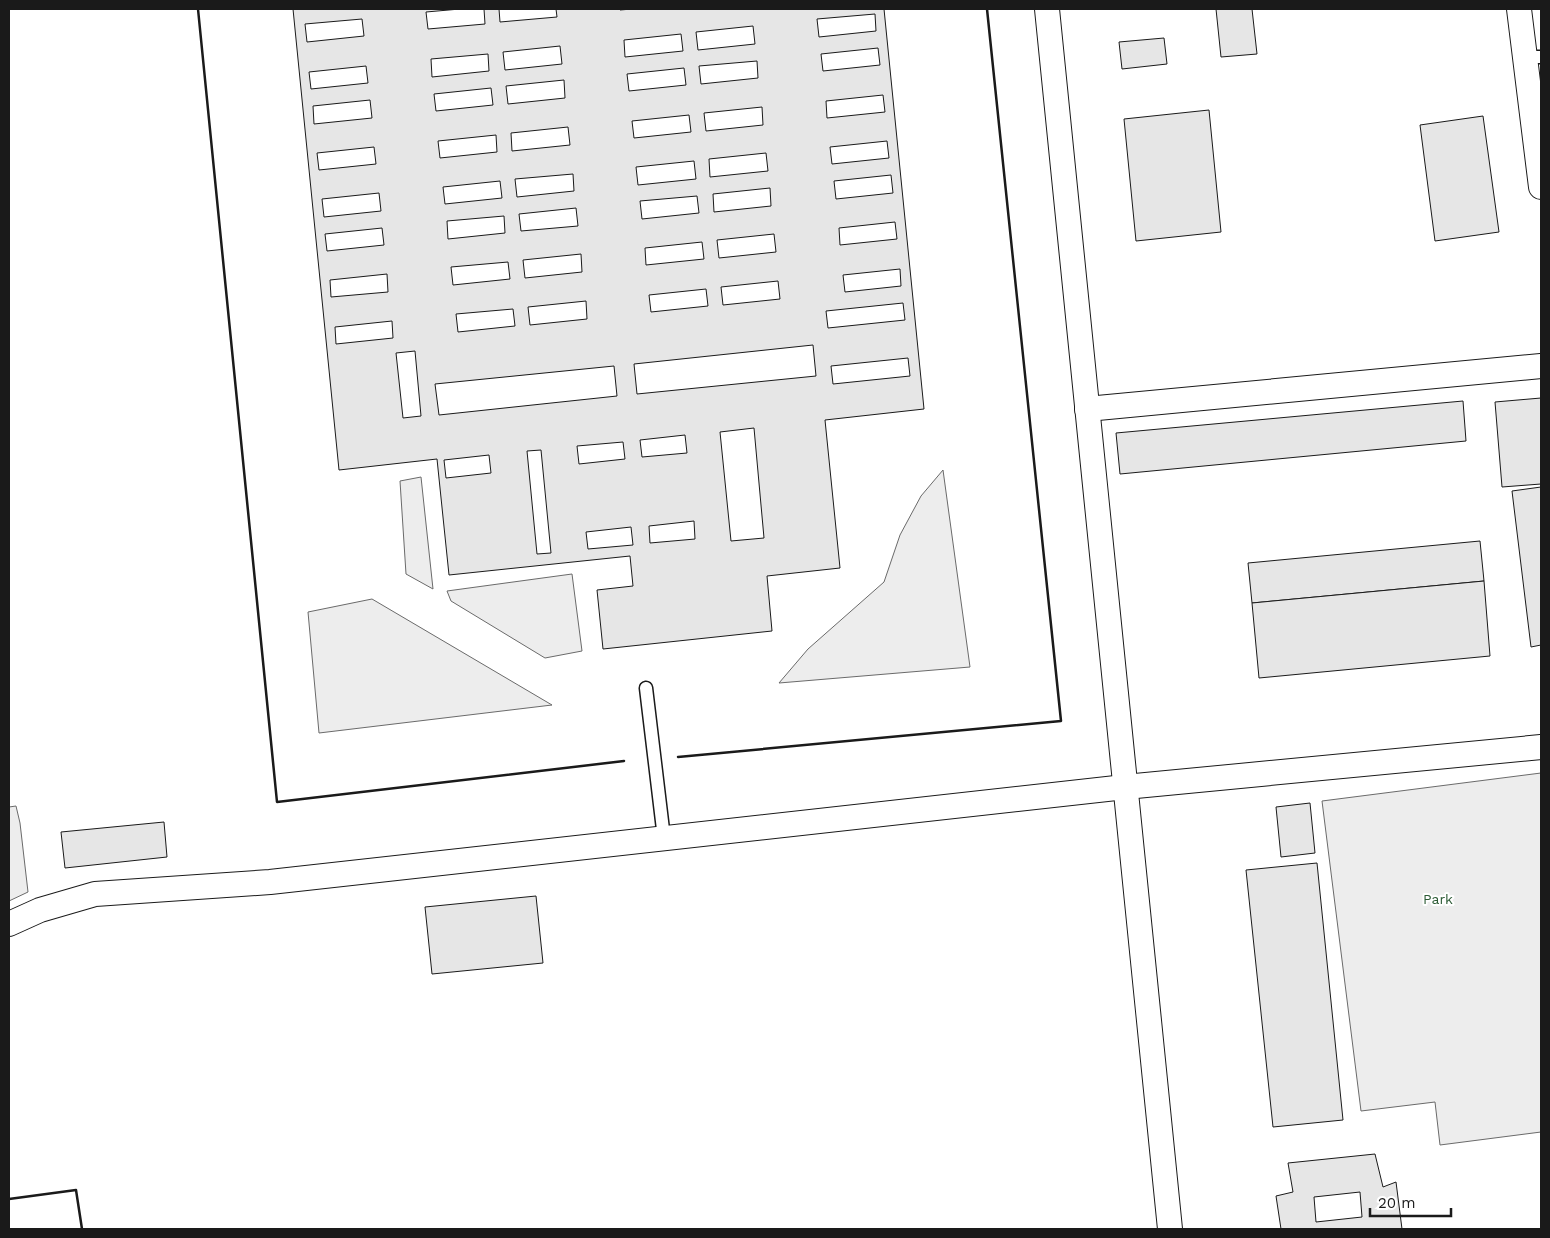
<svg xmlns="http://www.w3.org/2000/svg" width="1550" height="1238" font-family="'Work Sans',sans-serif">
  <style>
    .built { fill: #ededed; stroke: #6a6a6a }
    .building { fill: #e6e6e6; stroke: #1a1a1a; fill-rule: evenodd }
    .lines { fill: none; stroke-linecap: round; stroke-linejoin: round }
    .lane-casing { stroke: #1a1a1a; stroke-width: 15 }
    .street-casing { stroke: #1a1a1a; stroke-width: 26 }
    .lane { stroke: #fff; stroke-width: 12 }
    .street { stroke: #fff; stroke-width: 24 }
    .wall { stroke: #1a1a1a; stroke-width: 2.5 }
    .labels { text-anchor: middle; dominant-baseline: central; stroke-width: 4; stroke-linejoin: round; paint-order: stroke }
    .park-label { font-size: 14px; fill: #2b5a34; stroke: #fff }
  </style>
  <rect width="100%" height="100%" fill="#fff"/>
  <g class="built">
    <path d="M943,470L970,667L779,683L808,649L884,582L900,535L921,496Z"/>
    <path d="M421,477L433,589L406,574L400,481Z"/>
    <path d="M572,574L582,651L545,658L451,601L447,591Z"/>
    <path d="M372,599L552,705L319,733L308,612Z"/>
    <path d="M1541,773V1132L1440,1145L1435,1102L1361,1111L1322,801Z"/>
    <path d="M16,806L20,823L28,892L9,901V807Z"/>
  </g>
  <g class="building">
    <path d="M293,9H460L426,12L428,29L485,24L484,9H499L500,22L557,17L556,9H620V10L632,9H884L924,409L825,420L840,568L767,576L772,631L603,649L597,590L633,586L630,556L449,575L437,459L339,470ZM875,14L876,31L819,37L817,19ZM362,19L364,36L307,42L305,24ZM753,26L755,44L698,50L696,32ZM681,34L683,51L625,57L624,40ZM560,46L562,64L505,70L503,52ZM878,48L880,65L823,71L821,54ZM488,54L489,71L432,77L431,59ZM757,61L758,78L701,84L699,66ZM366,66L368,83L311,89L309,72ZM684,68L686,85L629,91L627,74ZM564,80L565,98L508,104L506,86ZM491,88L493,105L436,111L434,94ZM883,95L885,112L827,118L826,101ZM370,100L372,118L314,124L313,106ZM762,107L763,125L706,131L704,113ZM689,115L691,132L634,138L632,121ZM568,127L570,145L512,151L511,133ZM496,135L497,152L440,158L438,141ZM887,141L889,158L832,164L830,147ZM374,147L376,164L319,170L317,153ZM766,153L768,171L710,177L709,159ZM694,161L696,179L638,185L636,167ZM573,174L574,191L517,197L515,179ZM891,175L893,193L836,199L834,181ZM500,181L502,198L445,204L443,187ZM770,188L771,206L714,212L713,194ZM379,193L381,211L324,217L322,199ZM697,196L699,213L642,219L640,201ZM576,208L578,226L521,231L519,214ZM504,216L505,233L448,239L447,221ZM895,222L897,239L840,245L839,228ZM382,228L384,245L327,251L325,234ZM774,234L776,252L719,258L717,240ZM702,242L704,259L646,265L645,248ZM581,254L582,272L525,278L523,260ZM508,262L510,279L453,285L451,267ZM900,269L901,286L845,292L843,275ZM387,274L388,292L331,297L330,280ZM778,281L780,299L723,305L721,287ZM706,289L708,306L651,312L649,295ZM586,301L587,319L530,325L528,307ZM903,303L905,320L828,328L826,311ZM513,309L515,326L458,332L456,314ZM392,321L393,338L336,344L335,327ZM813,345L816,376L637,394L634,364ZM415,351L421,416L403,418L396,353ZM908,358L910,376L833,384L831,366ZM614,366L617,396L439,415L435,384ZM754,428L764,538L731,541L720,432ZM685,435L687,453L642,457L640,440ZM623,442L625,459L579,464L577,446ZM541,450L551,553L537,554L527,451ZM489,455L491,473L446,478L444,460ZM694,521L695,539L650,543L649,526ZM631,527L633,545L588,549L586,532Z"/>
    <path d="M1216,9H1252L1257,54L1221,57Z"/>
    <path d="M1164,38L1167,64L1122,69L1119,42Z"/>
    <path d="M1209,110L1221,232L1136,241L1124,119Z"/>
    <path d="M1483,116L1499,232L1435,241L1420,125Z"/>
    <path d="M1541,398V484L1502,487L1495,402Z"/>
    <path d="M1463,401L1466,441L1120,474L1116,433Z"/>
    <path d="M1541,487V645L1531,647L1512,491Z"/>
    <path d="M1480,541L1484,581L1252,603L1248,563Z"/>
    <path d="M1484,581L1490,656L1259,678L1252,603Z"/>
    <path d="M1310,803L1315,853L1281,857L1276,807Z"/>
    <path d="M164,822L167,857L65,868L61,832Z"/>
    <path d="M1317,863L1343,1120L1273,1127L1246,870Z"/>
    <path d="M536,896L543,963L432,974L425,907Z"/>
    <path d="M1375,1154L1383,1187L1396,1182L1402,1229H1281L1276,1196L1293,1192L1288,1163ZM1360,1192L1362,1217L1316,1222L1314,1197Z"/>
  </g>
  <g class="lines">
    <defs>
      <g id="lane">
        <path d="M1525,57H1541"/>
        <path d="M646,688L664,838"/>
      </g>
      <g id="street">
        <path d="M1047,9L1170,1229"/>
        <path d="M1519,9L1541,187"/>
        <path d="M1087,409L1541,366"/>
        <path d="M9,924L40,910L95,894L270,882L1125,787L1541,747"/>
      </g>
    </defs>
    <use href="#lane" class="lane-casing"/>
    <use href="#street" class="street-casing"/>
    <use href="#lane" class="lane"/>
    <use href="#street" class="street"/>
    <g class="wall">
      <path d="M198,9L277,802L624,761"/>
      <path d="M678,757L1061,721L987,9"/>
      <path d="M9,1199L76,1190L82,1229"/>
    </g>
  </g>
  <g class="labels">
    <g class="park-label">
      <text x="1438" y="899">Park</text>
    </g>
  </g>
  <rect width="1550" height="1238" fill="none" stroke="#1a1a1a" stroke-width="20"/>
  <path d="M1370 1208v8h81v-8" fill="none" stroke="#1a1a1a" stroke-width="2.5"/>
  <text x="1378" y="1208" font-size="15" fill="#1a1a1a" stroke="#ffffff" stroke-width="4" paint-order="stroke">20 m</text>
</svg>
